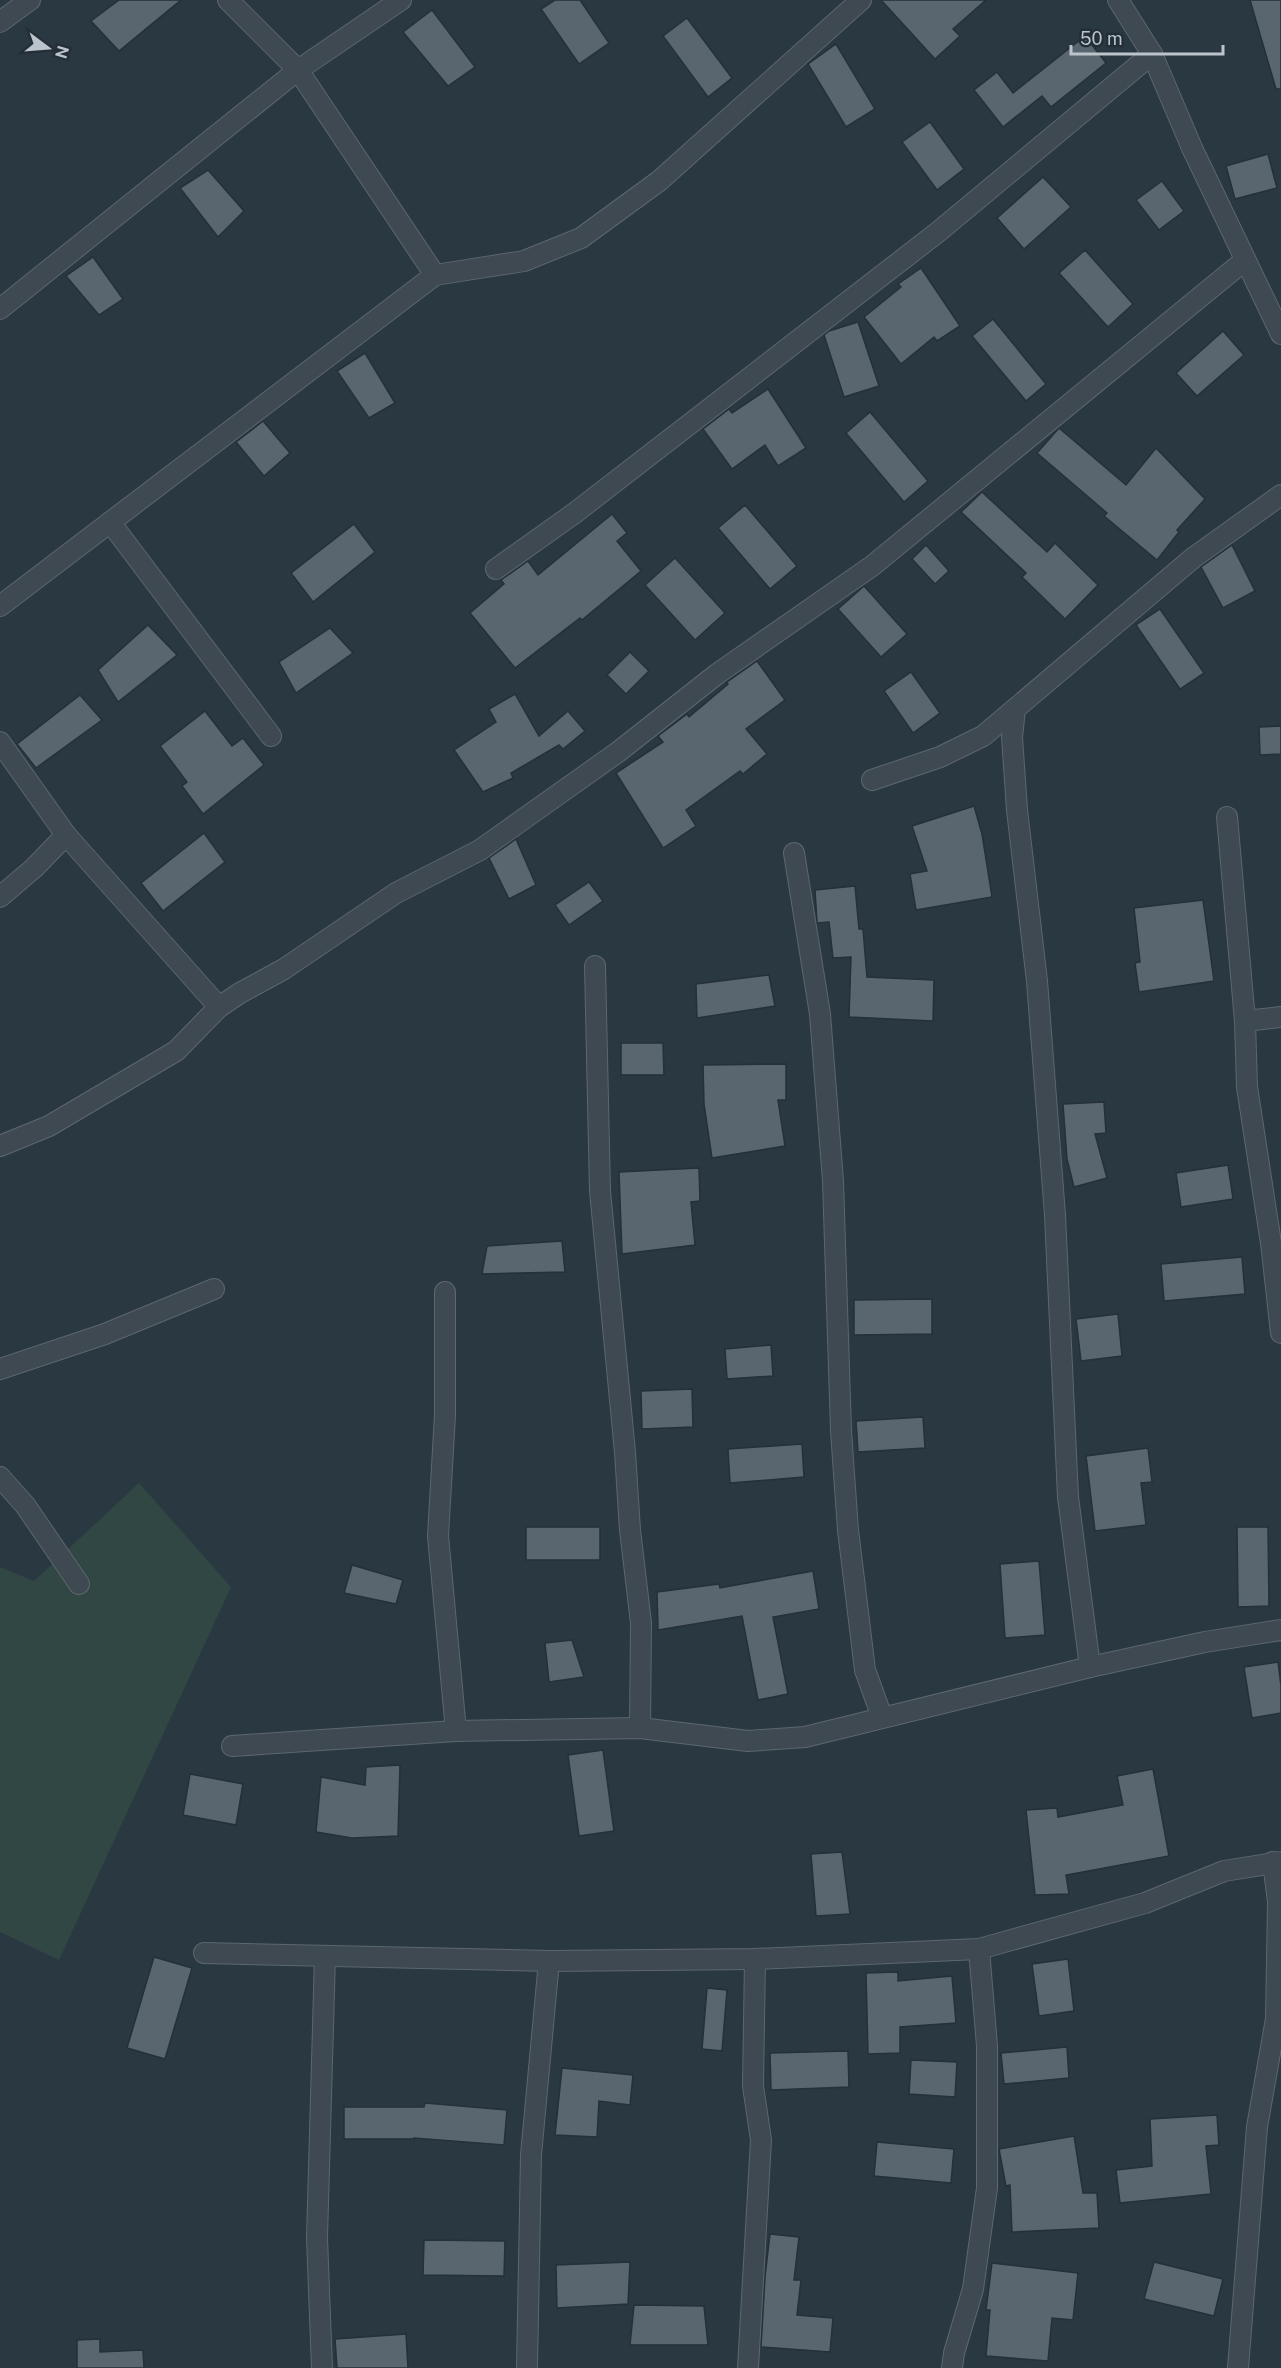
<svg xmlns="http://www.w3.org/2000/svg" width="1281" height="2368" font-family="'Public Sans',sans-serif">
  <style>
    .green { fill: #304744 }
    .building { fill: #596670; stroke: #253038; stroke-width: 1.5 }
    .lines { fill: none; stroke-linecap: round; stroke-linejoin: round }
    .minor-casing { stroke: #5c676e; stroke-width: 22 }
    .minor { stroke: #3e4951; stroke-width: 20 }
  </style>
  <rect width="100%" height="100%" fill="#2a3841"/>
  <path class="green" d="M139,1483L231,1587L59,1960L0,1932V1567L34,1581Z"/>
  <g class="building">
    <path d="M119,0H181L119,51L91,21Z"/>
    <path d="M555,0H580L609,43L579,64L541,9Z"/>
    <path d="M881,0H986L953,29L960,36L935,59Z"/>
    <path d="M1250,0H1281V89H1276Z"/>
    <path d="M432,10L475,67L448,86L403,32Z"/>
    <path d="M687,18L732,78L708,97L663,36Z"/>
    <path d="M1085,36L1106,63L1051,107L1042,96L1003,127L974,90L997,72L1013,93Z"/>
    <path d="M836,44L875,109L846,127L808,64Z"/>
    <path d="M930,122L964,169L937,190L902,142Z"/>
    <path d="M1268,154L1277,188L1235,199L1226,166Z"/>
    <path d="M208,170L244,211L218,237L180,188Z"/>
    <path d="M1043,177L1071,207L1024,249L997,218Z"/>
    <path d="M1162,181L1184,211L1159,230L1136,200Z"/>
    <path d="M1085,250L1133,304L1108,327L1059,273Z"/>
    <path d="M93,257L123,299L99,315L66,276Z"/>
    <path d="M921,268L960,326L937,341L934,337L901,364L864,317L901,287L898,284Z"/>
    <path d="M993,319L1046,384L1026,401L972,336Z"/>
    <path d="M858,322L879,386L844,397L824,335L829,331Z"/>
    <path d="M1223,331L1244,355L1197,396L1176,373Z"/>
    <path d="M365,353L395,403L369,418L337,371Z"/>
    <path d="M768,389L806,448L778,466L765,445L732,469L703,429L729,409L732,413Z"/>
    <path d="M870,412L928,481L904,502L846,433Z"/>
    <path d="M263,421L290,453L264,476L236,442Z"/>
    <path d="M1059,428L1126,485L1156,448L1205,499L1177,530L1179,532L1157,560L1104,516L1107,513L1037,453Z"/>
    <path d="M982,492L1047,552L1055,543L1098,585L1065,619L1022,577L1026,573L961,512Z"/>
    <path d="M745,505L797,566L770,589L718,528Z"/>
    <path d="M612,514L627,533L617,541L641,571L582,620L580,618L515,668L470,613L504,584L501,580L528,561L538,575Z"/>
    <path d="M354,524L375,552L313,602L291,573Z"/>
    <path d="M926,545L949,571L935,584L912,559Z"/>
    <path d="M1232,545L1255,591L1223,608L1201,567Z"/>
    <path d="M675,558L725,613L695,640L645,585Z"/>
    <path d="M864,586L907,634L881,657L838,609Z"/>
    <path d="M1160,609L1204,673L1180,689L1136,625Z"/>
    <path d="M148,625L177,655L118,702L98,670Z"/>
    <path d="M330,628L353,653L296,693L279,662Z"/>
    <path d="M630,652L649,671L626,694L607,675Z"/>
    <path d="M757,661L785,700L746,729L767,754L743,774L740,771L686,810L696,826L663,848L616,773L663,742L658,736L687,714L689,717L728,684L727,682Z"/>
    <path d="M911,672L940,713L913,733L884,691Z"/>
    <path d="M515,694L539,736L568,711L585,731L563,749L559,745L511,773L513,778L483,792L454,750L496,722L489,709Z"/>
    <path d="M80,695L102,720L36,768L17,744Z"/>
    <path d="M205,711L232,746L243,738L264,765L203,814L182,786L187,782L160,746Z"/>
    <path d="M1281,726V754L1260,755L1259,727Z"/>
    <path d="M974,806L982,834L992,897L916,910L910,874L927,871L912,826Z"/>
    <path d="M204,833L225,862L163,911L141,883Z"/>
    <path d="M516,839L536,885L509,899L489,858Z"/>
    <path d="M589,882L603,901L569,925L555,905Z"/>
    <path d="M855,886L859,929H863L867,977L934,980L933,1021L849,1017L851,957L833,958L829,922L817,923L815,890Z"/>
    <path d="M1203,900L1214,981L1139,992L1135,963L1140,962L1134,908Z"/>
    <path d="M769,975L775,1006L697,1018L696,984Z"/>
    <path d="M621,1043H663L664,1075H621Z"/>
    <path d="M786,1064V1100H778L785,1146L712,1158L704,1104L703,1065Z"/>
    <path d="M1104,1102L1106,1133L1095,1134L1107,1178L1074,1187L1067,1159L1063,1104Z"/>
    <path d="M1228,1165L1233,1199L1181,1207L1176,1173Z"/>
    <path d="M699,1168L700,1201L691,1202L695,1245L622,1254L619,1172Z"/>
    <path d="M562,1241L565,1272L482,1274L487,1246Z"/>
    <path d="M1242,1257L1245,1294L1164,1301L1161,1264Z"/>
    <path d="M932,1299V1334L854,1335V1300Z"/>
    <path d="M1118,1314L1122,1356L1081,1361L1076,1319Z"/>
    <path d="M771,1345L773,1376L727,1379L725,1349Z"/>
    <path d="M692,1389L693,1427L642,1429L641,1391Z"/>
    <path d="M923,1417L925,1448L858,1452L856,1421Z"/>
    <path d="M802,1444L804,1477L730,1483L728,1449Z"/>
    <path d="M1148,1448L1152,1482L1141,1483L1146,1525L1095,1531L1086,1456Z"/>
    <rect x="526" y="1527" width="74" height="33"/>
    <path d="M1237,1527H1268L1269,1606L1238,1607Z"/>
    <path d="M1039,1561L1045,1635L1005,1638L1000,1564Z"/>
    <path d="M352,1565L403,1580L396,1604L344,1593Z"/>
    <path d="M813,1571L819,1609L773,1617L788,1694L758,1700L742,1616L658,1630L657,1592L719,1584L720,1588Z"/>
    <path d="M572,1640L584,1677L549,1682L545,1643Z"/>
    <path d="M1278,1662L1281,1686V1713L1252,1718L1244,1667Z"/>
    <path d="M603,1750L614,1831L579,1836L568,1755Z"/>
    <path d="M400,1765L398,1836L352,1838L316,1832L321,1777L365,1785L366,1767Z"/>
    <path d="M1153,1769L1169,1856L1066,1875L1069,1894L1035,1895L1026,1810L1057,1808L1058,1817L1123,1805L1117,1776Z"/>
    <path d="M190,1774L243,1784L236,1825L183,1815Z"/>
    <path d="M842,1852L850,1914L816,1916L811,1854Z"/>
    <path d="M154,1957L192,1968L165,2059L127,2048Z"/>
    <path d="M1068,1959L1074,2011L1039,2016L1032,1964Z"/>
    <path d="M898,1972V1981L952,1976L956,2023L900,2027V2053L868,2054L866,1973Z"/>
    <path d="M707,1988L727,1990L722,2051L702,2049Z"/>
    <path d="M1067,2047L1069,2078L1004,2084L1001,2053Z"/>
    <path d="M848,2051L849,2087L771,2090L770,2053Z"/>
    <path d="M911,2060L957,2062L955,2097L909,2094Z"/>
    <path d="M562,2068L633,2075L630,2105L599,2101L597,2137L555,2135Z"/>
    <path d="M425,2103L507,2110L504,2145L414,2138V2139H344V2107H424Z"/>
    <path d="M1217,2115L1219,2145L1206,2146L1211,2194L1120,2203L1116,2170L1152,2166L1150,2119Z"/>
    <path d="M1074,2136L1083,2193H1097L1099,2228L1012,2232L1010,2185L1006,2186L999,2149Z"/>
    <path d="M877,2142L954,2149L951,2183L874,2176Z"/>
    <path d="M770,2234L799,2237L794,2280H801L797,2315L833,2318L830,2352L761,2347L765,2277Z"/>
    <path d="M424,2240L505,2241L504,2276L423,2275Z"/>
    <path d="M630,2262L628,2304L557,2308L556,2265Z"/>
    <path d="M1154,2262L1223,2279L1214,2316L1144,2299Z"/>
    <path d="M992,2263L1078,2273L1073,2320L1052,2318L1048,2361L986,2356L990,2310H986Z"/>
    <path d="M634,2305L704,2306L708,2345H630Z"/>
    <path d="M406,2334L408,2368H337L335,2339Z"/>
    <path d="M100,2339V2352L143,2350L144,2368H77V2340Z"/>
  </g>
  <g class="lines">
    <defs>
      <g id="minor">
        <path d="M228,0L298,70L435,275"/>
        <path d="M1118,0L1152,54L1192,148L1281,334"/>
        <path d="M0,22L30,0"/>
        <path d="M0,309L298,70L401,0"/>
        <path d="M110,522L271,736"/>
        <path d="M496,569L576,512L938,232L1152,54"/>
        <path d="M0,606L435,275L524,261L581,238L659,181L861,0"/>
        <path d="M1015,709L1012,737L1017,810L1037,981L1055,1215L1068,1497L1090,1667"/>
        <path d="M0,742L66,835L219,1007"/>
        <path d="M872,780L940,757L983,736L1193,558L1281,495"/>
        <path d="M1227,817L1245,1021L1247,1087L1271,1243L1281,1333"/>
        <path d="M794,853L820,1014L833,1181L841,1431L848,1530L865,1670L882,1717"/>
        <path d="M0,897L34,868L66,835"/>
        <path d="M595,966L600,1191L625,1452L630,1530L641,1623L640,1728"/>
        <path d="M1245,1021L1281,1017"/>
        <path d="M0,1146L49,1126L176,1051L219,1007L240,993L284,969L396,893L480,850L618,752L717,674L872,566L1244,261"/>
        <path d="M445,1292V1415L438,1536L456,1731L640,1728L748,1741L805,1737L1090,1667L1205,1642L1281,1630"/>
        <path d="M0,1369L105,1334L214,1289"/>
        <path d="M0,1477L25,1505L79,1584"/>
        <path d="M232,1746L456,1731"/>
        <path d="M204,1953L549,1961L755,1959L979,1949L1145,1903L1224,1871L1281,1862"/>
        <path d="M322,2368L317,2238L325,1956"/>
        <path d="M527,2368L531,2155L549,1961"/>
        <path d="M748,2368L761,2140L753,2086L755,1959"/>
        <path d="M952,2368L954,2353L973,2289L987,2188V2046L979,1949"/>
        <path d="M1238,2368L1257,2127L1276,2019L1278,1902L1273,1862"/>
      </g>
    </defs>
    <use href="#minor" class="minor-casing"/>
    <use href="#minor" class="minor"/>
  </g>
  <g transform="translate(48 48) rotate(106)" stroke="#232e37" stroke-width="4.5" paint-order="stroke">
  <path d="M0-4.5L10 22L0 15L-10 22Z" fill="#bbc4cb"/>
  <text y="-9" font-size="16" font-weight="bold" text-anchor="middle" fill="#bbc4cb">N</text>
  </g>
  <path d="M1071 45v9h152v-9" fill="none" stroke="#bbc4cb" stroke-width="3"/>
  <text x="1080" y="45" font-size="18" fill="#bbc4cb" stroke="#232e37" stroke-width="4.5" paint-order="stroke">50 m</text>
</svg>
